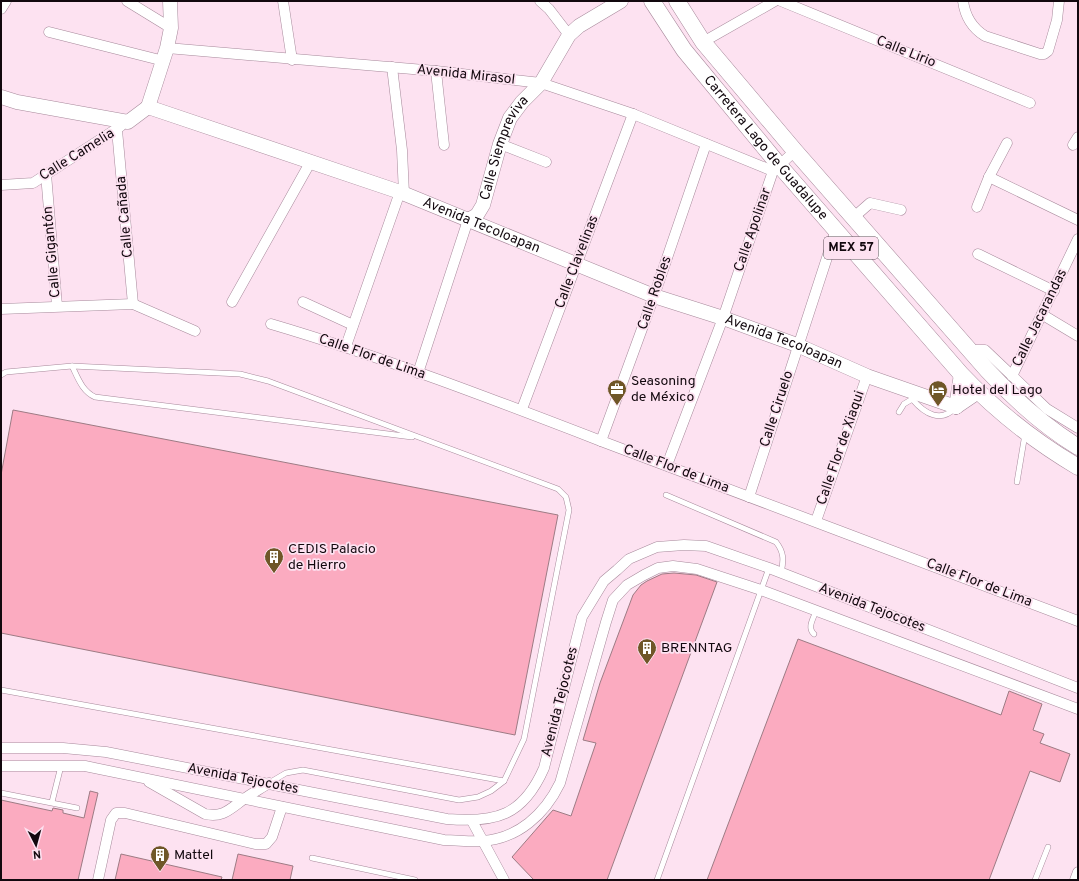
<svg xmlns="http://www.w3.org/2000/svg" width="1079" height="881" font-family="Overpass,sans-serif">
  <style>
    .building { fill: #fbabc0; stroke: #9d7b84 }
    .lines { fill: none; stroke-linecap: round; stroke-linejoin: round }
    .lane-casing { stroke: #a7899b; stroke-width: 6 }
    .street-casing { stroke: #a7899b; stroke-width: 11 }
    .secondary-casing { stroke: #a7899b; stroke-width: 15 }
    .primary-casing { stroke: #a7899b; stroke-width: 17 }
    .lane { stroke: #fff; stroke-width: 5 }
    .street { stroke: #fff; stroke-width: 10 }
    .secondary { stroke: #fff; stroke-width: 14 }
    .primary { stroke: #fff; stroke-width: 16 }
    .labels { text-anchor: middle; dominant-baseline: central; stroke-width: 3.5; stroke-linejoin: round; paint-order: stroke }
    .shield { fill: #fde2f1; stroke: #584952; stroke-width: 1 }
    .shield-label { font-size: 13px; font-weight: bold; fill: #12080e }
    .street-label { font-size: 14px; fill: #12080e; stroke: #fde2f1 }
    .poi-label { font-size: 14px; fill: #12080e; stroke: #fde2f1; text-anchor: start }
  </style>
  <rect width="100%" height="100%" fill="#fde2f1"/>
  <g class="building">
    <path d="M13,410L558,515L515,735L1,633V475Z"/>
    <path d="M674,573L696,575L717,582L607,880H534L512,857L553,810L571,816L596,743L583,740L600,683L633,595L641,585L647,581L662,574Z"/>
    <path d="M798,639L1001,715L1009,691L1042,704L1033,730L1044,734L1040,743L1070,754L1060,782L1030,771L989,880H707Z"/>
    <path d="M90,791L98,793L78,880H1V800L52,811L53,808L63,810V813L84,818Z"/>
    <path d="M121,854L222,877L221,880H115Z"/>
    <path d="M238,854L293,866L290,880H232Z"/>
  </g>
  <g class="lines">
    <defs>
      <g id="lane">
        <path d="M72,366C78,378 82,391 95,397L412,437"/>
        <path d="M1,375L6,372L72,366L240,374L268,381L558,489L566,497L569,510L524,739L504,781L491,791L478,797L459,800L303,770L286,773L269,783"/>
        <path d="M913,400C925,414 941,423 955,408"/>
        <path d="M899,412L904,404L914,398"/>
        <path d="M1017,482L1025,434"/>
        <path d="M666,495L776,542C784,552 784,560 781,573"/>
        <path d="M814,634C807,628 813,619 816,611"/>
        <path d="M1,690L504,781"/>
        <path d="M1,793L77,808"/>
        <path d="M52,802L61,766"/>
        <path d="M312,858L415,880"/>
        <path d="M657,880L769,568"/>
        <path d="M1035,880L1048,847"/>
      </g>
      <g id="street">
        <path d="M127,1L171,28"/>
        <path d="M283,1L292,60"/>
        <path d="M540,1L549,9L569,35"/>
        <path d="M781,1L1030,103"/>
        <path d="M963,1C965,16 972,28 985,36L1040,54H1044L1048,51L1057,20L1059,1"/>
        <path d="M1,9L6,1"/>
        <path d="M49,32L164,61"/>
        <path d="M703,42L775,1"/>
        <path d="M167,48L436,71L541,83L633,114L773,171"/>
        <path d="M392,67L402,150L404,194"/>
        <path d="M436,71L444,145"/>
        <path d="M117,130L133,304"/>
        <path d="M500,144L546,162"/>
        <path d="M1073,145L1078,137"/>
        <path d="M46,174L57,306"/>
        <path d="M989,177L1078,220"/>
        <path d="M1,185L33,183L121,126"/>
        <path d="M977,207L989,177L1007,143"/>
        <path d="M854,217L870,203L901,210"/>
        <path d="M978,254L1054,291"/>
        <path d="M232,302L311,161"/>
        <path d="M303,302L353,325"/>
        <path d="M1,309L133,304L195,331"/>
        <path d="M1043,315L1078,336"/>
        <path d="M271,324C383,357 492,399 601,441C760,502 919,560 1078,621"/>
        <path d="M346,346L400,192"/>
        <path d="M973,354L975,350H985L1047,409L1078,428"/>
        <path d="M418,373L468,220"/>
        <path d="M1012,376L1078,239"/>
        <path d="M522,409L633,114"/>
        <path d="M601,441L654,296L706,144"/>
        <path d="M667,465L723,318L773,171L795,151"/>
        <path d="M749,497L836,230"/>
        <path d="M816,521L867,376"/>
        <path d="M1,748H63L106,752L447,819C496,823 523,816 544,768L582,617L604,581L617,570L629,559L657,547L684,545L706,546L769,568L1078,688"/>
        <path d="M1,766H85L444,840C457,840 470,842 482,841C518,839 545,814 560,783L606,622L613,600L627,585L644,575L658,568L673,566L697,569L761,590L1078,709"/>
        <path d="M149,782L205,814C223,818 230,809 244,799C252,793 260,789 269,783"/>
        <path d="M472,821L504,880"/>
        <path d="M98,880L111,820L116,813H125L255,844H266L272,837L282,807"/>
        <path d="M1075,880L1078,872"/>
      </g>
      <g id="secondary">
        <path d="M1,97L17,102L128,122L148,107"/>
        <path id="s1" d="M148,107L400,192L654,296L723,318L797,345L867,376L956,407"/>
        <path d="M148,107L167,48L171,28L170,1"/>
        <path id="s2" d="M468,220L477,215L483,205L500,144L510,118L522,102L541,83L569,35L579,26L621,1"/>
        <path d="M956,407L961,374"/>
        <path d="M956,407L978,392"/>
      </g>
      <g id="primary">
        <path id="s3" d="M652,1L684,50L779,165L961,374C996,411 1034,441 1078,467"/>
        <path d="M677,1L703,42L795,151L987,370C1014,399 1044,426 1078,447"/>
      </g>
    </defs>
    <use href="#lane" class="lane-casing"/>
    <use href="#street" class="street-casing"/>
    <use href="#secondary" class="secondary-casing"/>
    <use href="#primary" class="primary-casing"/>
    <use href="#lane" class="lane"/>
    <use href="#street" class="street"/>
    <use href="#secondary" class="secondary"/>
    <use href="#primary" class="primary"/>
  </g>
  <defs>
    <symbol id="office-pin" viewBox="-11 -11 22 30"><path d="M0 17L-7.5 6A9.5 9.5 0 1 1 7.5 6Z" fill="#6f5627" stroke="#fde2f1"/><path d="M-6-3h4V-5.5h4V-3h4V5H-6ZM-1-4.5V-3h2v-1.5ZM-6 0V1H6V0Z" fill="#fff"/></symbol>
    <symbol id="hotel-pin" viewBox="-11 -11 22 30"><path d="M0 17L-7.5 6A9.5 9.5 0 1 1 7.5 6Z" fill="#6f5627" stroke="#fde2f1"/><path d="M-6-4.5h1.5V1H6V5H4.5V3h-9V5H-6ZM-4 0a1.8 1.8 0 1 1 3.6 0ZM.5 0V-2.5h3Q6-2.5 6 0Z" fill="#fff"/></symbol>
    <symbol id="building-pin" viewBox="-11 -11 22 30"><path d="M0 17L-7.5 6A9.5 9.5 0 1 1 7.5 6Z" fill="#6f5627" stroke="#fde2f1"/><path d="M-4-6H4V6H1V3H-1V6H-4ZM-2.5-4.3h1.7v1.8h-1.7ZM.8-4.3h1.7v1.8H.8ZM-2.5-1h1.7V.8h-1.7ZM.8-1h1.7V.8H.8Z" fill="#fff"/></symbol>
  </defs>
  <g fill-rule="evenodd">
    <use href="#office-pin" x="606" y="378" width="22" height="30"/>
    <use href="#hotel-pin" x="927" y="379" width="22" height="30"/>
    <use href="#building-pin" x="263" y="546" width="22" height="30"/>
    <use href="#building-pin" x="636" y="637" width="22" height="30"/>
    <use href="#building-pin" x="149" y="844" width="22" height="30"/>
  </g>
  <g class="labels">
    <rect class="shield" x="824" y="237" width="54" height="22" rx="3"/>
    <g class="shield-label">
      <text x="851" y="248">MEX 57</text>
    </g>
    <g class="street-label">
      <text transform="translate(906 52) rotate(22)">Calle Lirio</text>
      <text transform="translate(466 75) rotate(6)">Avenida Mirasol</text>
      <text stroke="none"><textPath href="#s3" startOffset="186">Carretera Lago de Guadalupe</textPath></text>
      <text stroke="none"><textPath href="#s2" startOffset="83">Calle Siempreviva</textPath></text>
      <text transform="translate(77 155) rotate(-32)">Calle Camelia</text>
      <text transform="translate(125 217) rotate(-95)">Calle Cañada</text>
      <text stroke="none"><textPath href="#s1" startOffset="354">Avenida Tecoloapan</textPath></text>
      <text transform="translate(753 230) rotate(-71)">Calle Apolinar</text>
      <text transform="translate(52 252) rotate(-95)">Calle Gigantón</text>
      <text transform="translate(577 262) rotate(-69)">Calle Clavelinas</text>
      <text transform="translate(655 293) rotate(-71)">Calle Robles</text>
      <text transform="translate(1040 318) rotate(-64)">Calle Jacarandas</text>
      <text stroke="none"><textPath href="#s1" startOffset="678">Avenida Tecoloapan</textPath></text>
      <text transform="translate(372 357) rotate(19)">Calle Flor de Lima</text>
      <text transform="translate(777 409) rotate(-72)">Calle Ciruelo</text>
      <text transform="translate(841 448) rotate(-71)">Calle Flor de Xiaqui</text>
      <text transform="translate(676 469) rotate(21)">Calle Flor de Lima</text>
      <text transform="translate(979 583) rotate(21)">Calle Flor de Lima</text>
      <text transform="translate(872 608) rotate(21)">Avenida Tejocotes</text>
      <text transform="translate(560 702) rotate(-76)">Avenida Tejocotes</text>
      <text transform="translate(243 779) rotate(11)">Avenida Tejocotes</text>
    </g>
    <g class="poi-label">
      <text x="631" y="381">Seasoning<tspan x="631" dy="16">de México</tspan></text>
      <text x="952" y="390">Hotel del Lago</text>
      <text x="288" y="549">CEDIS Palacio<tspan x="288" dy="16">de Hierro</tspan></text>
      <text x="661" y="648">BRENNTAG</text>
      <text x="174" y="855">Mattel</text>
    </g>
  </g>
  <rect width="1079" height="881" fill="none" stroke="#12080e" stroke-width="4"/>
  <g transform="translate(36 845) rotate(174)" stroke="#fde2f1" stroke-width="3" paint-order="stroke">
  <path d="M0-3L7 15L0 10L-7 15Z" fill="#12080e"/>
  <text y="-6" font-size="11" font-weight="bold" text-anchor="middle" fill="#12080e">N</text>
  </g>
</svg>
